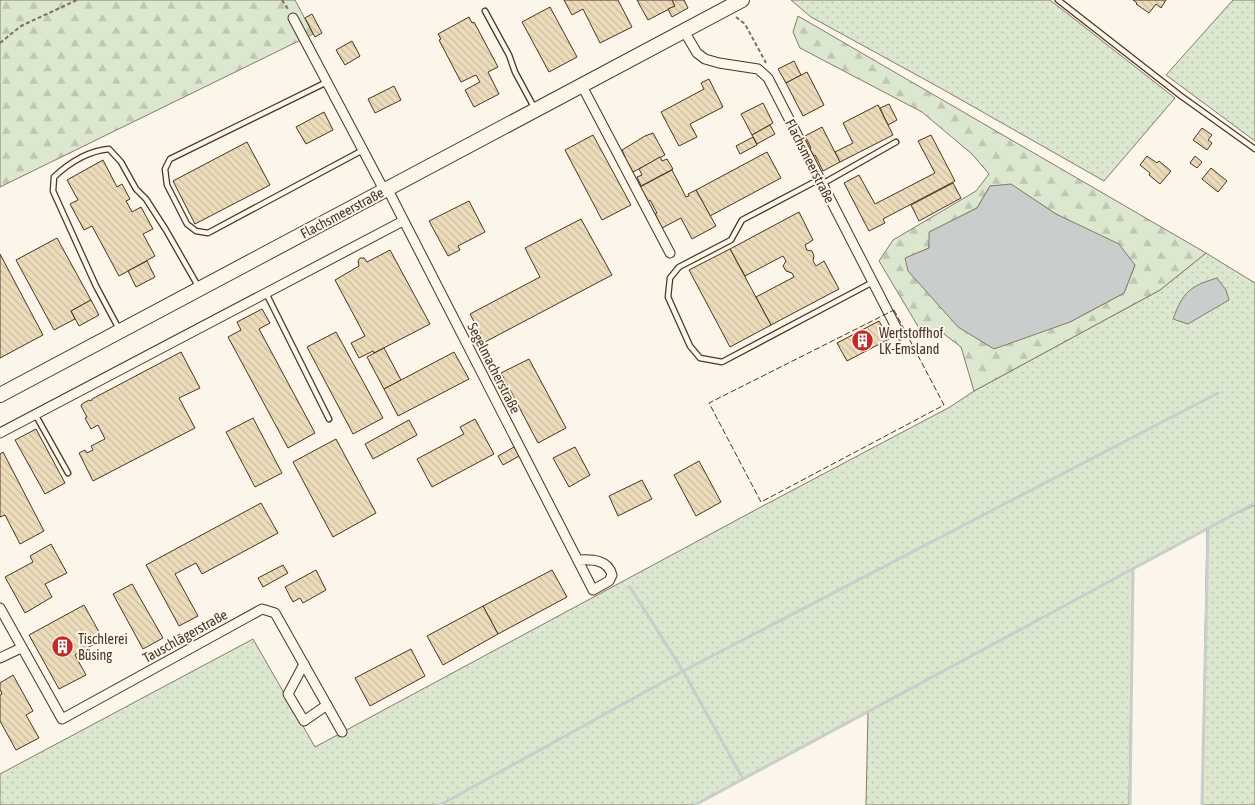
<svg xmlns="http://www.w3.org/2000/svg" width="1255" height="805" font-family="'Asap Condensed',sans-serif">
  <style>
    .grass { fill: url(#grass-dots); stroke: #887966 }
    .forest { fill: url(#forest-firs); stroke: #887966; fill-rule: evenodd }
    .water { fill: #c9cecd; stroke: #887966 }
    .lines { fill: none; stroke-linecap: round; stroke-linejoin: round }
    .stream { stroke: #c9cecd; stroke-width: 3 }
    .building { fill: url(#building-back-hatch); stroke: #4a3520 }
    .lane-casing { stroke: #4a3520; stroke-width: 7 }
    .street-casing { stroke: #4a3520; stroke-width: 11 }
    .secondary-casing { stroke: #4a3520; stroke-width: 16 }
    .path { stroke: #7f6f5c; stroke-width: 2; stroke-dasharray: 4 2.5; stroke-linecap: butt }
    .lane { stroke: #fbf6e9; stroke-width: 4.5 }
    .street { stroke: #fbf6e9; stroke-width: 9 }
    .secondary { stroke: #fbf6e9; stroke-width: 14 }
    .fence { stroke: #4a3520; stroke-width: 1; stroke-dasharray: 6 2.5; stroke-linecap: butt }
    .labels { text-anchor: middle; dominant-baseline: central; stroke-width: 4; stroke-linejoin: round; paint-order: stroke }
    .street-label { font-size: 14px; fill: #4a3520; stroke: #fbf6e9 }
    .poi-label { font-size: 14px; fill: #4a3520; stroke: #fbf6e9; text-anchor: start }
  </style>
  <defs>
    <pattern id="grass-dots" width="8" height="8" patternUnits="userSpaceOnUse" patternTransform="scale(1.25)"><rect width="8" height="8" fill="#dce7d0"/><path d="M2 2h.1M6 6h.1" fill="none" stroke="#bec7b2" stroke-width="1.8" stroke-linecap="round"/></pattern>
    <pattern id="forest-firs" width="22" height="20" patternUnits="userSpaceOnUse" patternTransform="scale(1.25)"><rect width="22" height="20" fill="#dce7d0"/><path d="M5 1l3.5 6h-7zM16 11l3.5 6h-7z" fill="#bec7b2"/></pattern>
    <pattern id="building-back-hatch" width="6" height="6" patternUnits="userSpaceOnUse" patternTransform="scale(1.25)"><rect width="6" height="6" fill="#ecdcbc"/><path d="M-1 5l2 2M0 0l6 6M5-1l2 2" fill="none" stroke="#ccbda1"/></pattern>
  </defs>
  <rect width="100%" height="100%" fill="#fbf6e9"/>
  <g class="grass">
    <path d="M791,0H1050L1175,98L1104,181L944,90L811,17Z"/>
    <path d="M1233,0H1255V141L1166,75Z"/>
    <path d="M1206,253L1255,283V503L1227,518L1255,505V805H1202L1207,529L1133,569L1129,805H866L868,712L695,805H0V774L253,639L315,747L759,508L950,407L974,391L1160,290Z"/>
  </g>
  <g class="forest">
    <path d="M0,0H295L313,34L0,187Z"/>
    <path d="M798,16L1206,253L1160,290L974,391L961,347L944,334L925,338L879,261L893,240L976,191L989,174L972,154L922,112L800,48L793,32ZM1011,185L1135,265L1124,293L1070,322L906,258L929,248L930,232L977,208L990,186Z"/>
  </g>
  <g class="water">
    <path d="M1011,184L1056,214L1119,244L1135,265L1124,293L1070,322L994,349L958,327L908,271L905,258L929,248V232L977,208L990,186Z"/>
    <path d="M1217,278L1226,290L1229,300L1188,324L1173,319C1183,292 1190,286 1217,278Z"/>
  </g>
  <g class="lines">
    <g class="stream">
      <path d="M630,587L683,671L743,779L695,805"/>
      <path d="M743,779L1255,503"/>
      <path d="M440,805L683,671L1218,393"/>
      <path d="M1130,805L1133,569"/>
      <path d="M1202,805L1208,529"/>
    </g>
  </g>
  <g class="building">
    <path d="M564,0H618L632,27L600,43L583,9L572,15Z"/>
    <path d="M637,0H672L675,6L648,20Z"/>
    <path d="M672,0H684L688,8L672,17L668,9L675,6Z"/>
    <path d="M1133,0H1166L1161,8L1156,4L1149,13L1136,4L1137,3Z"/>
    <path d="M550,7L577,57L549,72L522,22Z"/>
    <path d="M312,14L322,33L315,37L305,18Z"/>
    <path d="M469,17L472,23L474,22L498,67L488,72L499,94L474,107L465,90L480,82L476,75L461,82L439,40L441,39L438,34Z"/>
    <path d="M352,41L360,56L345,65L336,50Z"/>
    <path d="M794,61L801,75L786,83L778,69Z"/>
    <path d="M807,72L824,105L803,116L786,83Z"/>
    <path d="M709,79L723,107L690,124L697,137L679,146L661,112L704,89L701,83Z"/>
    <path d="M394,86L401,100L375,113L368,99Z"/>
    <path d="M763,103L773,123L752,135L741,114Z"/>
    <path d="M889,104L897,120L888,125L880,108Z"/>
    <path d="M878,105L893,135L840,162L835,152L853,143L843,123Z"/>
    <path d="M324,112L333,130L306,144L296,127Z"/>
    <path d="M770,125L775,134L757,144L752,135Z"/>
    <path d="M822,127L840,162L823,171L815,155L812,156L809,149L811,148L805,136Z"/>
    <path d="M1202,128L1212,135L1208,140L1212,143L1207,150L1193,140Z"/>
    <path d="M653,133L665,155L633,172L624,157H625L622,150L645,136Z"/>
    <path d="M593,135L631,205L602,220L565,150Z"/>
    <path d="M931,135L955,181L883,219L885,223L869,231L844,183L859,175L875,204L935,173L918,141Z"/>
    <path d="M753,137L757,145L740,154L736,146Z"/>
    <path d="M247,142L270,185L195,224L173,181Z"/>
    <path d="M767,152L781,178L710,216L696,190Z"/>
    <path d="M1147,156L1157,163L1159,161L1171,171L1160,184L1149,175L1150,173L1140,165Z"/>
    <path d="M1195,156L1202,162L1197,168L1190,163Z"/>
    <path d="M660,157L662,161L667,159L673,169L641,186L637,177L642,175L639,169Z"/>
    <path d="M103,160L117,187L122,184L130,199L126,201L132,212L141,207L153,229L143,234L155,256L119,276L92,226L84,230L70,204L78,200L67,180Z"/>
    <path d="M1211,168L1227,181L1218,192L1202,179Z"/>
    <path d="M672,170L686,197L689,196L688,194L696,190L716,226L692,239L681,218L662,228L655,214L657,213L650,200L648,202L640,187Z"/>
    <path d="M953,183L961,198L919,221L911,205Z"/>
    <path d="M469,201L485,232L458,246L460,250L448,256L429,221Z"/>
    <path d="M799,212L813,240L805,245L807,250L812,251L814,256L813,261L816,266L824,261L839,289L771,325L756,297L794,277L792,273L786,271L783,266L786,261L783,256L745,276L730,249Z"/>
    <path d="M581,219L612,275L485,342L470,314L540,277L525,248Z"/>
    <path d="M57,238L91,300L71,311L75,319L54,330L16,260Z"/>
    <path d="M730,249L771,325L730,347L689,270Z"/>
    <path d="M390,250L430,324L374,353L373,351L359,358L351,343L365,336L335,280L359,266L358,261L360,258H364L367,262Z"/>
    <path d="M0,254L43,335L0,358Z"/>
    <path d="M147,261L155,277L136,287L128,271Z"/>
    <path d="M91,300L99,315L79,326L71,311Z"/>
    <path d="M262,309L270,323L259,329L315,433L288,448L228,337L241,330L237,322Z"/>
    <path d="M879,321L889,339L847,361L837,343Z"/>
    <path d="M336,332L383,418L353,434L307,347Z"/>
    <path d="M384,348L401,380L384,389L367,357Z"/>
    <path d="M181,352L200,388L179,398L195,428L93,481L79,453L85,450L87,453L93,450L91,446L105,439L98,425L91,429L85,418L87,417L81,406L82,404L89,400L91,401L92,399Z"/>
    <path d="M454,352L469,379L398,416L384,389Z"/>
    <path d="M529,359L566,428L538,443L501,373Z"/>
    <path d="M253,418L282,473L255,487L226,432Z"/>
    <path d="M475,419L494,454L432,487L417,459L464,434L460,427Z"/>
    <path d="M409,420L417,435L373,459L365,444Z"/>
    <path d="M36,429L65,483L45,494L15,440Z"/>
    <path d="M336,439L376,513L333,537L293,462Z"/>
    <path d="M514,447L519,456L503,465L498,456Z"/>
    <path d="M575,447L590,475L569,487L553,458Z"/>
    <path d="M3,452L44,531L20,544L5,515L0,517V454Z"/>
    <path d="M699,461L721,502L696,516L674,475Z"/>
    <path d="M642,480L652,499L618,516L609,496Z"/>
    <path d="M261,503L278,533L202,574L196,563L175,574L198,616L179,626L146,565Z"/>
    <path d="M51,544L67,573L45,584L52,597L25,613L5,577L33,562L30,556Z"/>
    <path d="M283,565L288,573L263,587L258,578Z"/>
    <path d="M316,570L326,590L303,603L300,598L293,602L285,587Z"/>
    <path d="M552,570L567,597L498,634L483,606Z"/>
    <path d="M132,584L163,638L143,649L113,594Z"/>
    <path d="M84,605L103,639L75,655L86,675L59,689L29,635Z"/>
    <path d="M483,606L498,634L443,665L427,636Z"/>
    <path d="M411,649L425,676L370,706L355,678Z"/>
    <path d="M13,675L33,711L26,715L39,738L16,750L0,721V695L2,694L0,689V683Z"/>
  </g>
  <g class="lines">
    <defs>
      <g id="lane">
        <path d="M1058,0L1181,96L1255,149"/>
        <path d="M485,11L509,55L515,72L535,109"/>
        <path d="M327,82L170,159L165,169L167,185L187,224L196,231L208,233L363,150"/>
        <path d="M820,179L742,220L731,240L679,267L670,278L668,297L690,346L700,358L722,362L873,282"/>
        <path d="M822,184L896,142"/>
        <path d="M266,293L329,419"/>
        <path d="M119,329L96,286L53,191L54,177C70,162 87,151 109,149L121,162L136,189L146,199L166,230L198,286"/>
        <path d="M35,414L68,473"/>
      </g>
      <g id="street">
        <path d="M293,18L384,190"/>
        <path d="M684,31L697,53L705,59L719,63L758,69L768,78L900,335"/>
        <path d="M582,86L670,253"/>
        <path d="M387,188L593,590L609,581L612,575C608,560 593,559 578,560"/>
        <path d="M0,433L403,221"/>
        <path d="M0,608L62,719L262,609L275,613L342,732"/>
        <path d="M0,658L21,648"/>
        <path d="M304,664L288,694L304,721L327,705"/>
      </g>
      <path id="secondary" d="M0,395L742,0"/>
    </defs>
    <use href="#lane" class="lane-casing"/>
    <use href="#street" class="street-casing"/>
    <use href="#secondary" class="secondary-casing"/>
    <g class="path">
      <path d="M282,0L288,9"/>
      <path d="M736,17L745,24L766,63"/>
      <path d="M0,43L21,26L77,0"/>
    </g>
    <use href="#lane" class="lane"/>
    <use href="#street" class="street"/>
    <use href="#secondary" class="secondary"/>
    <path class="fence" d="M894,310L944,405L761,502L709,403Z"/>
  </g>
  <defs>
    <symbol id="building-disc" viewBox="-11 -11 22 22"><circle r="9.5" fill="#c62828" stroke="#fbf6e9"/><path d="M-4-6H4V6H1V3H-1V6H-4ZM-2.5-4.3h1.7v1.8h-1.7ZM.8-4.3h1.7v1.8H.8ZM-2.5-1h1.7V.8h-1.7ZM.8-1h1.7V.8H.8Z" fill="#fff"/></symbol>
  </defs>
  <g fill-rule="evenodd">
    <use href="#building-disc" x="850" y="328" width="25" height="25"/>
    <use href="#building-disc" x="50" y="634" width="25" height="25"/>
  </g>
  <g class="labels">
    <g class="street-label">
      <text transform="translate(810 161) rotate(63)">Flachsmeerstraße</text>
      <text transform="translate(342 213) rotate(-28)">Flachsmeerstraße</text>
      <text transform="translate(494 368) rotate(63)">Segelmacherstraße</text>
      <text transform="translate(185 636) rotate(-29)">Tauschlägerstraße</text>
    </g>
    <g class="poi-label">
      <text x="879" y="333">Wertstoffhof<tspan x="879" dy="16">LK-Emsland</tspan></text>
      <text x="78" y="639">Tischlerei<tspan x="78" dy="16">Büsing</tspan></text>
    </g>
  </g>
</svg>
